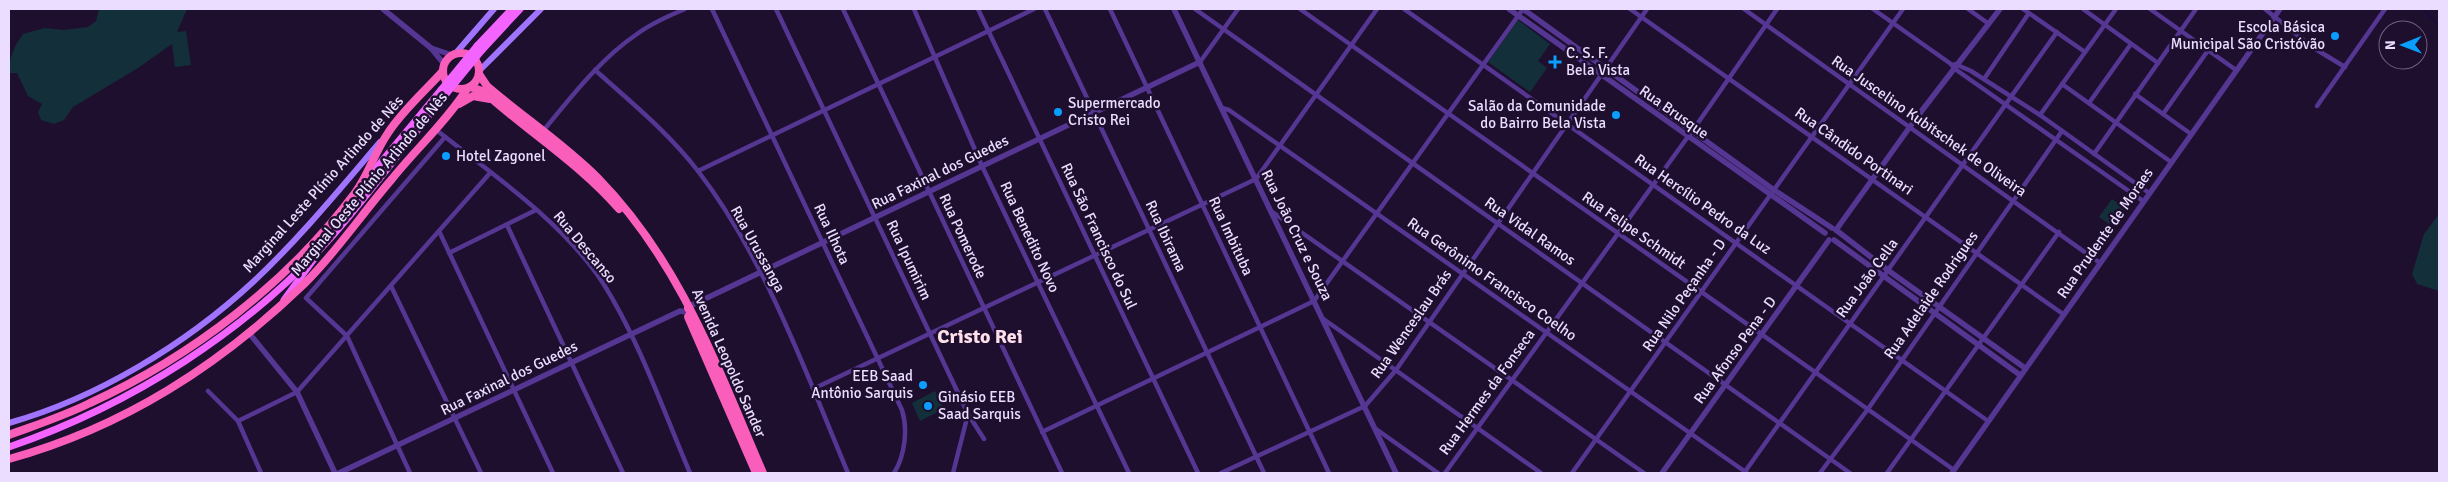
<svg xmlns="http://www.w3.org/2000/svg" width="2448" height="482" font-family="Signika,sans-serif">
  <style>
    .green { fill: #122f3a }
    .lines { fill: none; stroke-linecap: round; stroke-linejoin: round }
    .stream { stroke: #060b52; stroke-width: 1 }
    .minor { stroke: #553692; stroke-width: 4.5 }
    .tertiary { stroke: #553692; stroke-width: 5.5 }
    .secondary { stroke: #a174ff; stroke-width: 6 }
    .primary { stroke: #f364ff; stroke-width: 7 }
    .trunk { stroke: #f95ebb; stroke-width: 8 }
    .primary-bridge { stroke: #f364ff; stroke-width: 7 }
    .poi-dot { fill: #099eff; stroke: #1e0f2f; stroke-width: 2 }
    .labels { text-anchor: middle; dominant-baseline: central; stroke-width: 5; stroke-linejoin: round; paint-order: stroke }
    .poi-label { font-size: 15px; fill: #ebddff; stroke: #1e0f2f; text-anchor: start }
    .street-label { font-size: 15px; fill: #ebddff; stroke: #1e0f2f }
    .district-label { font-size: 20px; font-weight: bold; fill: #ffdfea; stroke: #1e0f2f }
  </style>
  <rect width="100%" height="100%" fill="#1e0f2f"/>
  <g class="green">
    <path d="M99,9H187L177,32L186,31L191,65L175,67L172,44L138,68L73,107L64,120L54,124L41,120L38,112L42,104L28,96L17,73H9C9,57 14,47 23,34L45,28L63,30L88,27L96,21Z"/>
    <path d="M1518,20L1550,44L1538,61L1547,68L1530,92L1488,62Z"/>
    <path d="M2112,199L2125,208L2112,226L2099,217Z"/>
    <path d="M2439,214V291L2417,284L2412,274L2424,234Z"/>
    <path d="M935,391L944,409L920,421L912,403Z"/>
  </g>
  <g class="lines">
    <path class="stream" d="M2423,9L2439,26"/>
    <g class="minor">
      <path d="M712,9L902,410C908,429 905,456 894,473"/>
      <path d="M776,9L968,414L984,439"/>
      <path d="M843,9L1062,473"/>
      <path d="M914,9L982,166L1129,473"/>
      <path d="M978,9L1198,473"/>
      <path d="M1045,9L1264,473"/>
      <path d="M1110,9L1329,473"/>
      <path d="M1195,9L1850,473"/>
      <path d="M1300,9L1954,470"/>
      <path d="M1404,9L1988,421"/>
      <path d="M1630,9L2063,314"/>
      <path d="M1744,9L2100,263"/>
      <path d="M1873,9L1951,64L1955,69L2143,201"/>
      <path d="M1968,9L1989,24"/>
      <path d="M2023,9L2085,52"/>
      <path d="M2083,9L2158,63"/>
      <path d="M2150,9L2236,70"/>
      <path d="M2265,9L2312,47L2345,67"/>
      <path d="M1200,62L1238,9"/>
      <path d="M1955,64L1971,71L2040,115L2149,193"/>
      <path d="M595,70C631,102 669,133 698,171C765,258 806,373 848,473"/>
      <path d="M1984,79L2029,13"/>
      <path d="M2062,84L2171,162"/>
      <path d="M2135,94L2191,134"/>
      <path d="M2089,103L2131,44"/>
      <path d="M2317,106L2385,9"/>
      <path d="M1222,108L1229,110L1747,473"/>
      <path d="M2163,114L2209,49"/>
      <path d="M2040,115L2116,9"/>
      <path d="M435,129C492,174 563,222 603,283C640,342 663,410 690,473"/>
      <path d="M543,131C571,97 600,59 637,34C652,23 668,16 685,9"/>
      <path d="M2094,154L2196,9"/>
      <path d="M698,171L1034,9"/>
      <path d="M1271,211L1644,473"/>
      <path d="M507,225L623,473"/>
      <path d="M439,231L553,473"/>
      <path d="M449,253L536,210"/>
      <path d="M391,286L481,473"/>
      <path d="M1322,318L1541,473"/>
      <path d="M813,389L1256,179L1377,9"/>
      <path d="M208,391L238,421L261,473"/>
      <path d="M238,421L297,392L490,173"/>
      <path d="M1376,429L1438,473"/>
      <path d="M1042,432L1314,301L1523,9"/>
      <path d="M410,473L347,336L306,298L445,137"/>
      <path d="M953,473L968,414"/>
      <path d="M1221,473L1365,406L1396,370L1647,9"/>
      <path d="M1445,473L1700,120L1777,9"/>
      <path d="M1572,473L1903,9"/>
      <path d="M1744,473L2057,32"/>
      <path d="M1820,473L1868,409L2062,131"/>
      <path d="M1887,473L2059,232"/>
    </g>
    <g class="tertiary">
      <path d="M383,9L431,48L444,64"/>
      <path d="M1174,9L1396,473"/>
      <path d="M1509,9L1825,233"/>
      <path d="M1523,9L1774,190L1832,228"/>
      <path d="M431,48L452,55"/>
      <path d="M1836,230L1917,117L2000,9"/>
      <path d="M1836,230L1889,271L2025,368"/>
      <path d="M1834,240L2020,375"/>
      <path d="M690,306L1200,62"/>
      <path d="M249,333L297,392L335,473"/>
      <path d="M339,473L680,311L691,313"/>
      <path d="M1662,473L1829,240"/>
      <path d="M1952,473L2280,9"/>
    </g>
    <g class="secondary">
      <path d="M455,54L494,9"/>
      <path d="M480,70L541,9"/>
      <path d="M9,423C97,398 185,345 253,282C299,239 339,190 380,142"/>
    </g>
    <g class="primary">
      <path d="M477,46L512,9"/>
      <path d="M482,50L520,9"/>
      <path d="M363,184L441,90"/>
      <path d="M284,300L314,259"/>
      <path d="M9,447C131,405 248,331 335,233C374,188 409,140 446,94"/>
    </g>
    <g class="trunk">
      <circle cx="461" cy="71" r="18"/>
      <path d="M479,74L487,86C523,117 564,144 598,178C681,263 717,367 763,473"/>
      <path d="M470,87L483,91C528,132 579,163 619,209"/>
      <path d="M459,104L473,96L490,99"/>
      <path d="M688,308L691,313L688,317L756,473"/>
      <path d="M9,435C36,425 64,416 90,403C191,357 288,283 355,193C368,175 375,152 388,133C402,111 425,91 443,71"/>
      <path d="M9,459C124,427 219,366 305,283C335,254 364,211 392,179C416,149 446,122 467,89"/>
    </g>
    <g class="primary-bridge">
      <path d="M441,90L477,46"/>
      <path d="M446,94L482,50"/>
    </g>
  </g>
  <g class="poi-dot">
    <circle cx="2335" cy="36" r="5"/>
    <path d="M1552.5 54.5h5v5h5v5h-5v5h-5v-5h-5v-5h5z"/>
    <circle cx="1058" cy="112" r="5"/>
    <circle cx="1616" cy="115" r="5"/>
    <circle cx="446" cy="156" r="5"/>
    <circle cx="923" cy="385" r="5"/>
    <circle cx="928" cy="406" r="5"/>
  </g>
  <g class="labels">
    <g class="poi-label">
      <text x="2325" y="27" text-anchor="end">Escola Básica<tspan x="2325" dy="17">Municipal São Cristóvão</tspan></text>
      <text x="1566" y="53">C. S. F.<tspan x="1566" dy="17">Bela Vista</tspan></text>
      <text x="1068" y="103">Supermercado<tspan x="1068" dy="17">Cristo Rei</tspan></text>
      <text x="1606" y="106" text-anchor="end">Salão da Comunidade<tspan x="1606" dy="17">do Bairro Bela Vista</tspan></text>
      <text x="456" y="156">Hotel Zagonel</text>
      <text x="913" y="376" text-anchor="end">EEB Saad<tspan x="913" dy="17">Antônio Sarquis</tspan></text>
      <text x="938" y="397">Ginásio EEB<tspan x="938" dy="17">Saad Sarquis</tspan></text>
    </g>
    <g class="street-label">
      <text transform="translate(1674 112) rotate(35)">Rua Brusque</text>
      <text transform="translate(1929 126) rotate(35)">Rua Juscelino Kubitschek de Oliveira</text>
      <text transform="translate(1854 151) rotate(35)">Rua Cândido Portinari</text>
      <text transform="translate(940 172) rotate(-26)">Rua Faxinal dos Guedes</text>
      <text transform="translate(323 184) rotate(-48)">Marginal Leste Plínio Arlindo de Nês</text>
      <text transform="translate(369 184) rotate(-50)">Marginal Oeste Plínio Arlindo de Nês</text>
      <text transform="translate(1703 204) rotate(35)">Rua Hercílio Pedro da Luz</text>
      <text transform="translate(1634 230) rotate(35)">Rua Felipe Schmidt</text>
      <text transform="translate(1530 231) rotate(35)">Rua Vidal Ramos</text>
      <text transform="translate(2105 233) rotate(-55)">Rua Prudente de Moraes</text>
      <text transform="translate(832 234) rotate(65)">Rua Ilhota</text>
      <text transform="translate(1297 235) rotate(64)">Rua João Cruz e Souza</text>
      <text transform="translate(963 236) rotate(65)">Rua Pomerode</text>
      <text transform="translate(1099 236) rotate(65)">Rua São Francisco do Sul</text>
      <text transform="translate(1166 236) rotate(65)">Rua Ibirama</text>
      <text transform="translate(1231 236) rotate(65)">Rua Imbituba</text>
      <text transform="translate(1030 237) rotate(65)">Rua Benedito Novo</text>
      <text transform="translate(585 247) rotate(50)">Rua Descanso</text>
      <text transform="translate(758 249) rotate(61)">Rua Urussanga</text>
      <text transform="translate(909 260) rotate(65)">Rua Ipumirim</text>
      <text transform="translate(1867 278) rotate(-54)">Rua João Cella</text>
      <text transform="translate(1492 279) rotate(35)">Rua Gerônimo Francisco Coelho</text>
      <text transform="translate(1684 295) rotate(-55)">Rua Nilo Peçanha - D</text>
      <text transform="translate(1931 295) rotate(-55)">Rua Adelaide Rodrigues</text>
      <text transform="translate(1411 324) rotate(-55)">Rua Wenceslau Brás</text>
      <text transform="translate(1735 350) rotate(-54)">Rua Afonso Pena - D</text>
      <text transform="translate(729 363) rotate(66)">Avenida Leopoldo Sander</text>
      <text transform="translate(509 378) rotate(-26)">Rua Faxinal dos Guedes</text>
      <text transform="translate(1487 392) rotate(-54)">Rua Hermes da Fonseca</text>
    </g>
    <g class="district-label">
      <text x="980" y="336">Cristo Rei</text>
    </g>
  </g>
  <rect width="2448" height="482" fill="none" stroke="#ebddff" stroke-width="20"/>
  <g transform="translate(2403 45) rotate(269)"><circle r="24" fill="#1e0f2f" stroke="#706182"/>
  <path d="M0-4L9 19L0 12L-9 19Z" fill="#099eff"/>
  <text y="-8" font-size="14" font-weight="bold" text-anchor="middle" fill="#ebddff">N</text>
  </g>
</svg>
